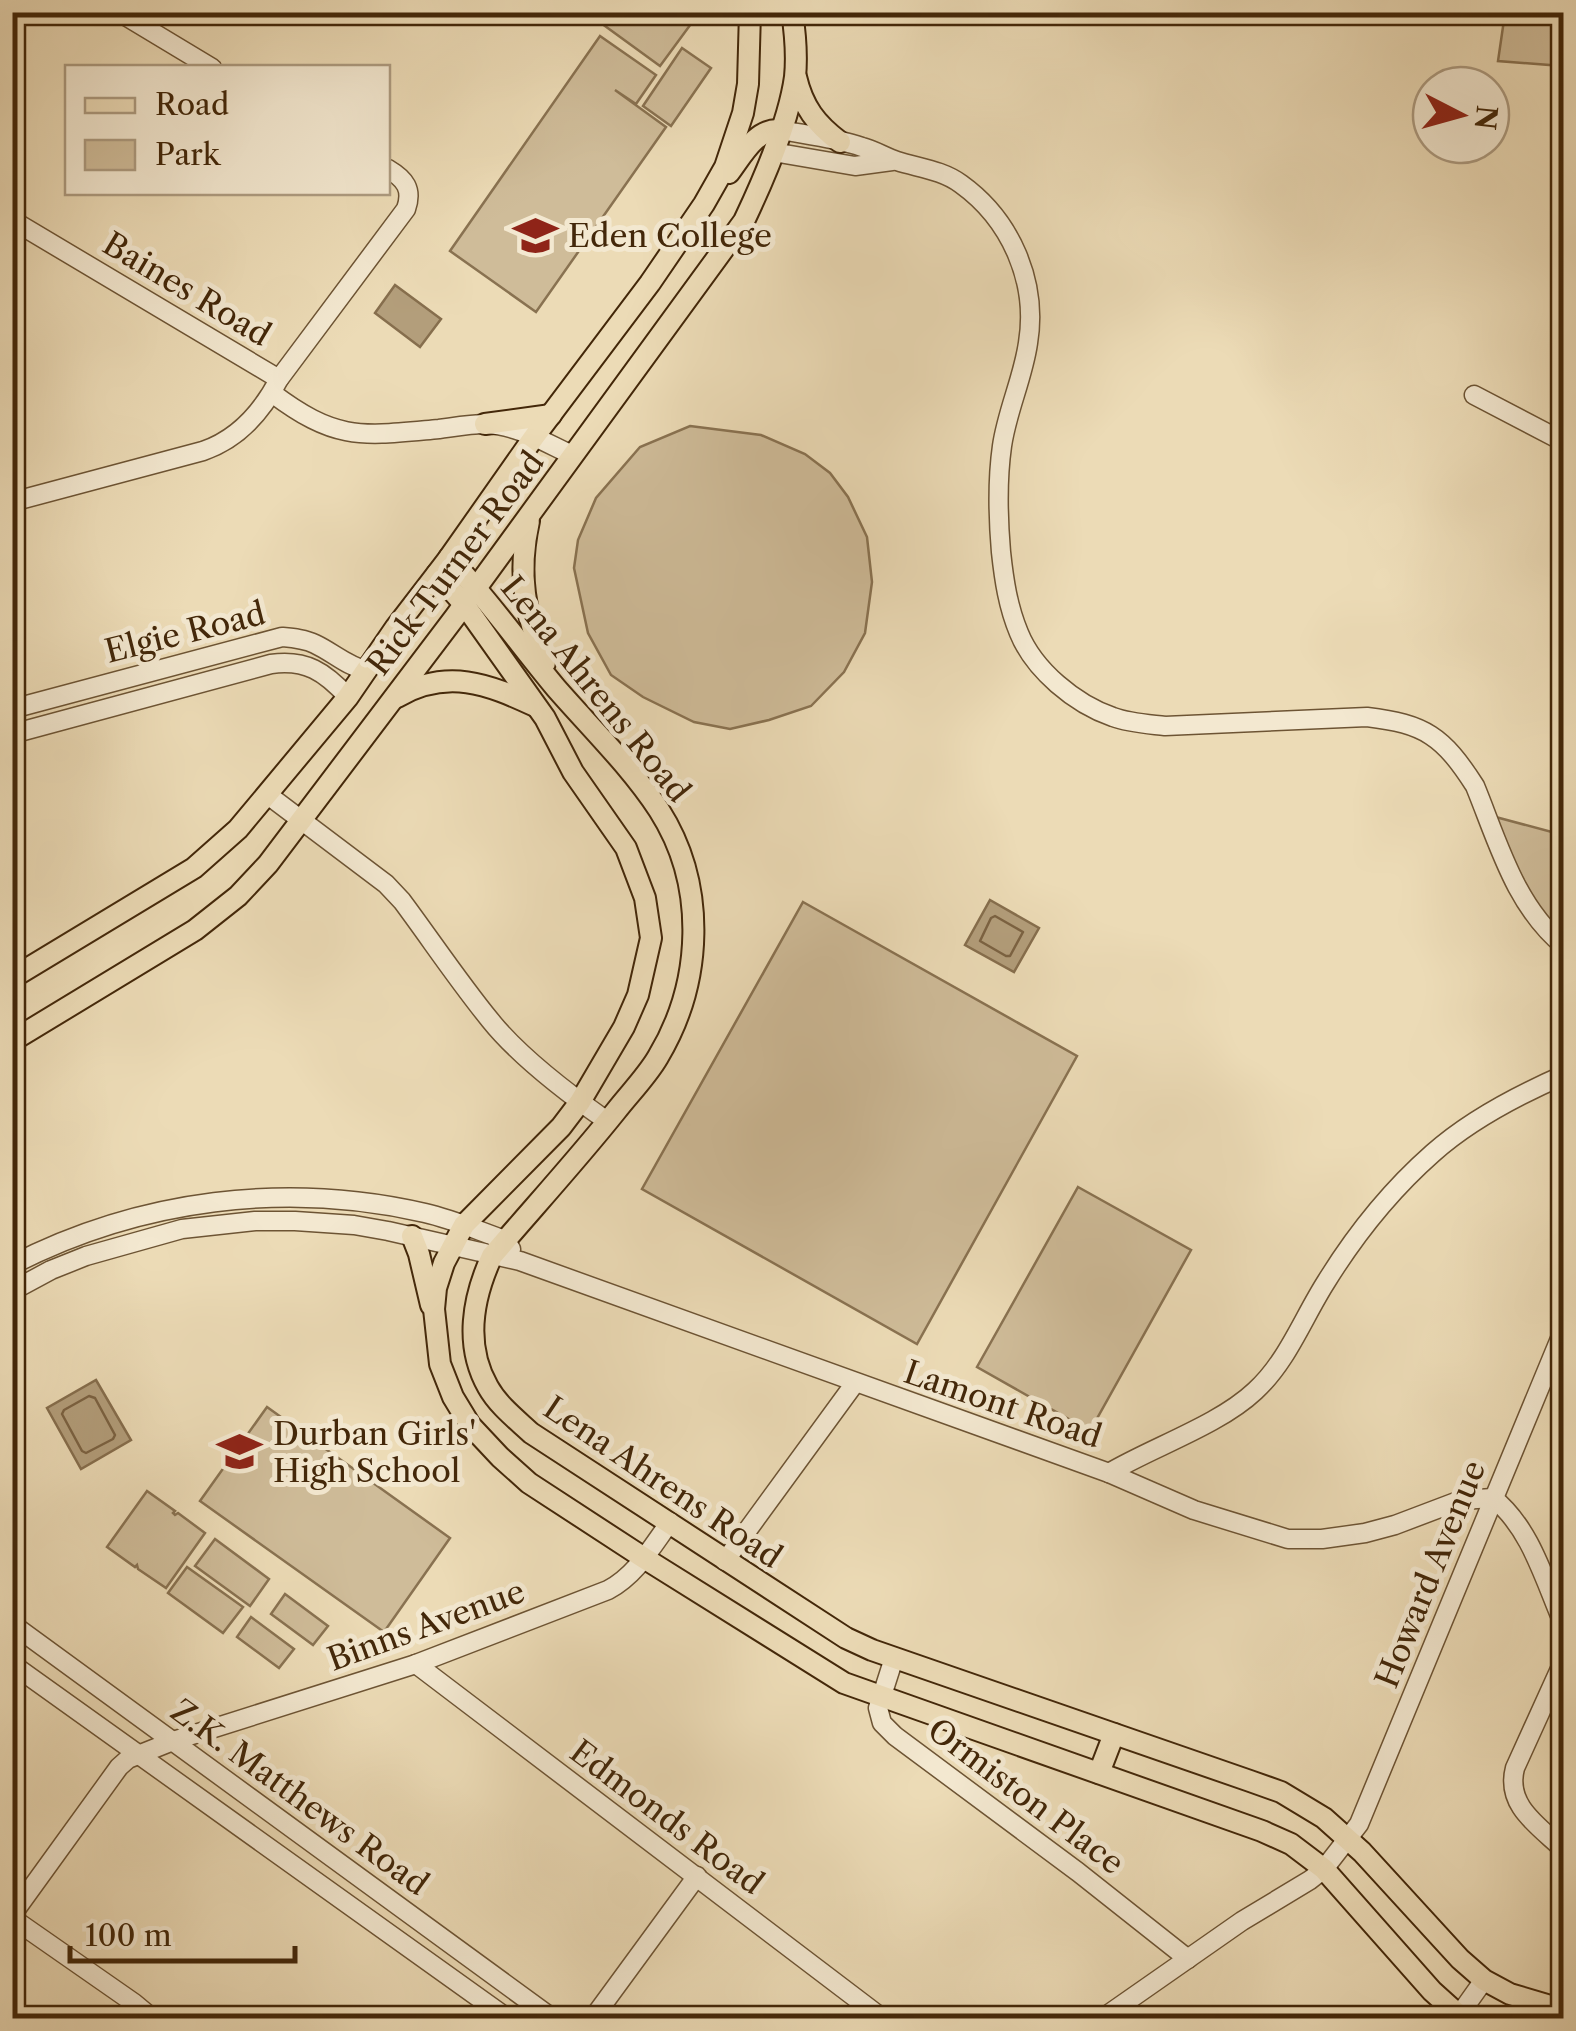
<svg xmlns="http://www.w3.org/2000/svg" width="1576" height="2031" font-family="'Libre Caslon Text',serif">
  <style>
    .green { fill: #cfbc99; stroke: #897251; stroke-width: 2.5 }
    .water { fill: #b39e7b; stroke: #866e4d; stroke-width: 2.5 }
    .lines { fill: none; stroke-linecap: round; stroke-linejoin: round }
    .shore { stroke: #7b6242; stroke-width: 2.5 }
    .minor-casing { stroke: #6d5434; stroke-width: 21 }
    .major-casing { stroke: #432709; stroke-width: 24 }
    .minor { stroke: #f3e8d0; stroke-width: 18 }
    .major { stroke: #ecdbb6; stroke-width: 20 }
    .labels { text-anchor: middle; dominant-baseline: central; stroke-width: 10; stroke-linejoin: round; paint-order: stroke }
    .poi-label { font-size: 32px; fill: #432709; stroke: #f3e8d0; text-anchor: start }
    .street-label { font-size: 32px; fill: #432709; stroke: #f3e8d0 }
  </style>
  <rect width="100%" height="100%" fill="#ecdbb6"/>
  <filter id="stains"><feTurbulence type="fractalNoise" baseFrequency=".002" numOctaves="4"/><feColorMatrix values="0 0 0 0 .2 0 0 0 0 .09 0 0 0 0 .02 0 0 0 .5 -.17"/></filter>
  <radialGradient id="worn" r=".72"><stop offset=".6" stop-color="#630" stop-opacity="0"/><stop offset="1" stop-color="#630" stop-opacity=".3"/></radialGradient>
  <g class="green">
    <path d="M598,13V12L699,13L660,66L594,18Z"/>
    <path d="M1505,13H1550L1563,66L1498,61Z"/>
    <path d="M600,36L656,75L636,104L615,90L666,127L536,312L450,251Z"/>
    <path d="M682,48L711,68L671,126L643,106Z"/>
    <path d="M690,426L761,435L805,454L830,473L848,497L867,537L872,582L865,633L844,672L811,706L769,720L730,729L694,722L643,697L611,675L588,633L574,568L578,540L596,498L640,447Z"/>
    <path d="M1492,816L1563,835V934C1534,910 1506,851 1492,816Z"/>
    <path d="M803,902L1077,1056L917,1344L642,1189Z"/>
    <path d="M1078,1187L1191,1250L1090,1431L977,1367Z"/>
    <path d="M267,1407L450,1538L384,1632L200,1501Z"/>
    <path d="M147,1491L175,1511L173,1513L175,1515L178,1513L205,1533L166,1588L138,1569L137,1565L135,1567L107,1547Z"/>
    <path d="M215,1539L269,1579L250,1606L195,1566Z"/>
    <path d="M187,1567L243,1607L223,1633L168,1593Z"/>
    <path d="M285,1594L328,1626L313,1645L271,1614Z"/>
    <path d="M251,1617L294,1649L279,1668L237,1637Z"/>
  </g>
  <g class="water">
    <path d="M395,285L441,319L420,347L375,313Z"/>
    <path d="M990,900L1039,928L1014,972L965,945Z"/>
    <path d="M96,1380L131,1440L81,1469L47,1408Z"/>
  </g>
  <g class="lines">
    <g class="shore">
      <path d="M995,916L1023,932L1010,956H1006L980,941L991,918Z"/>
      <path d="M89,1396L95,1398L115,1435L113,1439L86,1453L82,1451L62,1414L64,1410Z"/>
    </g>
    <defs>
      <g id="minor">
        <path d="M119,12L212,68"/>
        <path d="M780,130C807,135 836,138 862,147C874,150 885,157 897,161C919,168 942,170 961,184C1011,220 1038,282 1028,343C1023,378 1007,411 1002,446C997,481 998,517 1001,552C1004,580 1008,607 1019,633C1034,670 1075,704 1113,717C1129,723 1148,724 1165,726L1367,717C1425,724 1443,736 1475,786C1498,842 1515,906 1564,946"/>
        <path d="M773,152L855,166L892,161"/>
        <path d="M12,220L279,379"/>
        <path d="M272,393C337,442 362,436 439,429C454,427 470,424 486,424C517,425 544,442 572,455"/>
        <path d="M1474,395L1564,442"/>
        <path d="M12,502L203,451C238,439 262,412 279,379L406,209C413,189 405,179 388,169"/>
        <path d="M12,709L282,637C293,638 305,639 315,644C334,653 345,665 367,671"/>
        <path d="M12,734L271,664C306,659 325,672 348,697"/>
        <path d="M268,795L386,884L402,901C431,940 459,982 490,1020C518,1055 570,1095 607,1121"/>
        <path d="M12,1265C140,1199 286,1181 425,1213C452,1219 479,1231 505,1240L511,1249"/>
        <path d="M12,1291L51,1270L86,1256L182,1229L255,1221H295L354,1225L388,1231L520,1261L1109,1473C1153,1447 1219,1425 1255,1391C1287,1362 1303,1318 1326,1282C1355,1235 1391,1190 1433,1153C1470,1120 1518,1095 1564,1075"/>
        <path d="M1109,1473L1194,1510L1288,1539H1322L1365,1533L1395,1525L1461,1500L1493,1498C1531,1528 1545,1582 1564,1625"/>
        <path d="M725,1561L855,1383"/>
        <path d="M12,1624L552,2018"/>
        <path d="M894,1658L878,1708L882,1723L895,1736L1078,1872L1188,1959"/>
        <path d="M1564,1660L1515,1768C1505,1806 1539,1826 1564,1850"/>
        <path d="M12,1664L507,2018"/>
        <path d="M416,1664L882,2018"/>
        <path d="M12,1915L119,1767L128,1759L173,1741L416,1664L608,1590C636,1575 651,1548 670,1522"/>
        <path d="M12,1918L134,2003L152,2018"/>
        <path d="M593,2018L697,1876"/>
        <path d="M1103,2018L1242,1921L1310,1880L1324,1869L1359,1824L1564,1329"/>
        <path d="M1457,2018L1484,1980"/>
      </g>
      <g id="major">
        <path d="M796,77C803,107 816,124 840,142"/>
        <path d="M729,173C742,156 756,128 780,130"/>
        <path d="M485,424L551,415"/>
        <path d="M529,521C517,575 525,613 545,663"/>
        <path d="M449,558C488,599 520,645 556,688C590,727 631,767 659,810C707,885 703,982 658,1057C647,1076 630,1093 616,1111C576,1161 533,1208 492,1256C473,1297 464,1345 488,1387C498,1405 516,1419 531,1433L846,1638L872,1650L1250,1781L1281,1792L1324,1818L1362,1852L1460,1959L1484,1980L1510,1994L1564,2010"/>
        <path d="M437,574L464,604L545,718L573,772L626,848L645,898L651,938L638,995L624,1027L580,1102L561,1127L464,1225L444,1263L436,1288L434,1309L440,1364L453,1397L470,1425L500,1457L529,1483L644,1558L844,1683L1262,1831L1291,1844L1324,1869L1432,1991L1462,2018"/>
        <path d="M397,697C447,668 488,684 535,706"/>
        <path d="M12,978L194,868L238,829L348,697L396,627L449,558L534,437L650,283L704,204L725,167L743,113L748,84L750,12"/>
        <path d="M12,1041L195,930L238,896L268,864L455,617L744,221C763,181 789,120 795,77C797,57 795,32 792,12"/>
        <path d="M412,1236L419,1254L431,1305"/>
        <path d="M1099,1773L1114,1734"/>
      </g>
    </defs>
    <use href="#minor" class="minor-casing"/>
    <use href="#major" class="major-casing"/>
    <use href="#minor" class="minor"/>
    <use href="#major" class="major"/>
  </g>
  <defs>
    <symbol id="school-bare" viewBox="-9 -9 18 18"><path d="M0-5L7-2L0 1L-7-2ZM-4 1L0 2.5L4 1V4Q0 6-4 4Z" fill="#8f2418" stroke="#f3e8d0" stroke-width="2.5" paint-order="stroke"/></symbol>
    <symbol id="university-bare" viewBox="-9 -9 18 18"><path d="M0-5L7-2L0 1L-7-2ZM-4 1L0 2.5L4 1V4Q0 6-4 4Z" fill="#8f2418" stroke="#f3e8d0" stroke-width="2.5" paint-order="stroke"/></symbol>
  </defs>
  <g fill-rule="evenodd">
    <use href="#school-bare" x="504" y="204" width="63" height="63"/>
    <use href="#university-bare" x="208" y="1420" width="63" height="63"/>
  </g>
  <g class="labels">
    <g class="poi-label">
      <text x="568" y="235">Eden College</text>
      <text x="273" y="1433">Durban Girls'<tspan x="273" dy="37">High School</tspan></text>
    </g>
    <g class="street-label">
      <text transform="translate(187 289) rotate(31)">Baines Road</text>
      <text transform="translate(455 563) rotate(-53)">Rick Turner Road</text>
      <text transform="translate(185 632) rotate(-14)">Elgie Road</text>
      <text transform="translate(596 689) rotate(51)">Lena Ahrens Road</text>
      <text transform="translate(1003 1404) rotate(19)">Lamont Road</text>
      <text transform="translate(663 1482) rotate(34)">Lena Ahrens Road</text>
      <text transform="translate(1430 1574) rotate(-68)">Howard Avenue</text>
      <text transform="translate(426 1625) rotate(-20)">Binns Avenue</text>
      <text transform="translate(1026 1796) rotate(37)">Ormiston Place</text>
      <text transform="translate(300 1797) rotate(36)">Z.K. Matthews Road</text>
      <text transform="translate(667 1817) rotate(37)">Edmonds Road</text>
    </g>
  </g>
  <rect width="1576" height="2031" fill="none" stroke="#ecdbb6" stroke-width="50"/>
  <rect x="15" y="15" width="1546" height="2001" fill="none" stroke="#432709" stroke-width="5"/>
  <rect x="25" y="25" width="1526" height="1981" fill="none" stroke="#432709" stroke-width="2.5"/>
  <rect x="65" y="65" width="325" height="130" fill="#f3e8d0" stroke="#ad9b80" stroke-width="2.5"/>
  <rect x="85" y="98" width="50" height="15" fill="#ecdbb6" stroke="#ad9b80" stroke-width="2.5"/>
  <text x="155" y="115" font-size="30" fill="#432709">Road</text>
  <rect x="85" y="140" width="50" height="30" fill="#cfbc99" stroke="#ad9b80" stroke-width="2.5"/>
  <text x="155" y="165" font-size="30" fill="#432709">Park</text>
  <g transform="translate(1461 115) rotate(96)"><circle r="48" fill="#f3e8d0" stroke="#ad9b80" stroke-width="2.5"/>
  <path d="M0-8L18 38L0 25L-18 38Z" fill="#8f2418"/>
  <text y="-15" font-size="28" font-weight="bold" text-anchor="middle" fill="#432709">N</text>
  </g>
  <path d="M70 1946v15h225v-15" fill="none" stroke="#432709" stroke-width="5"/>
  <text x="85" y="1946" font-size="30" fill="#432709" stroke="#f3e8d0" stroke-width="8" paint-order="stroke">100 m</text>
  <rect width="100%" height="100%" filter="url(#stains)"/>
  <rect width="100%" height="100%" fill="url(#worn)"/>
</svg>
